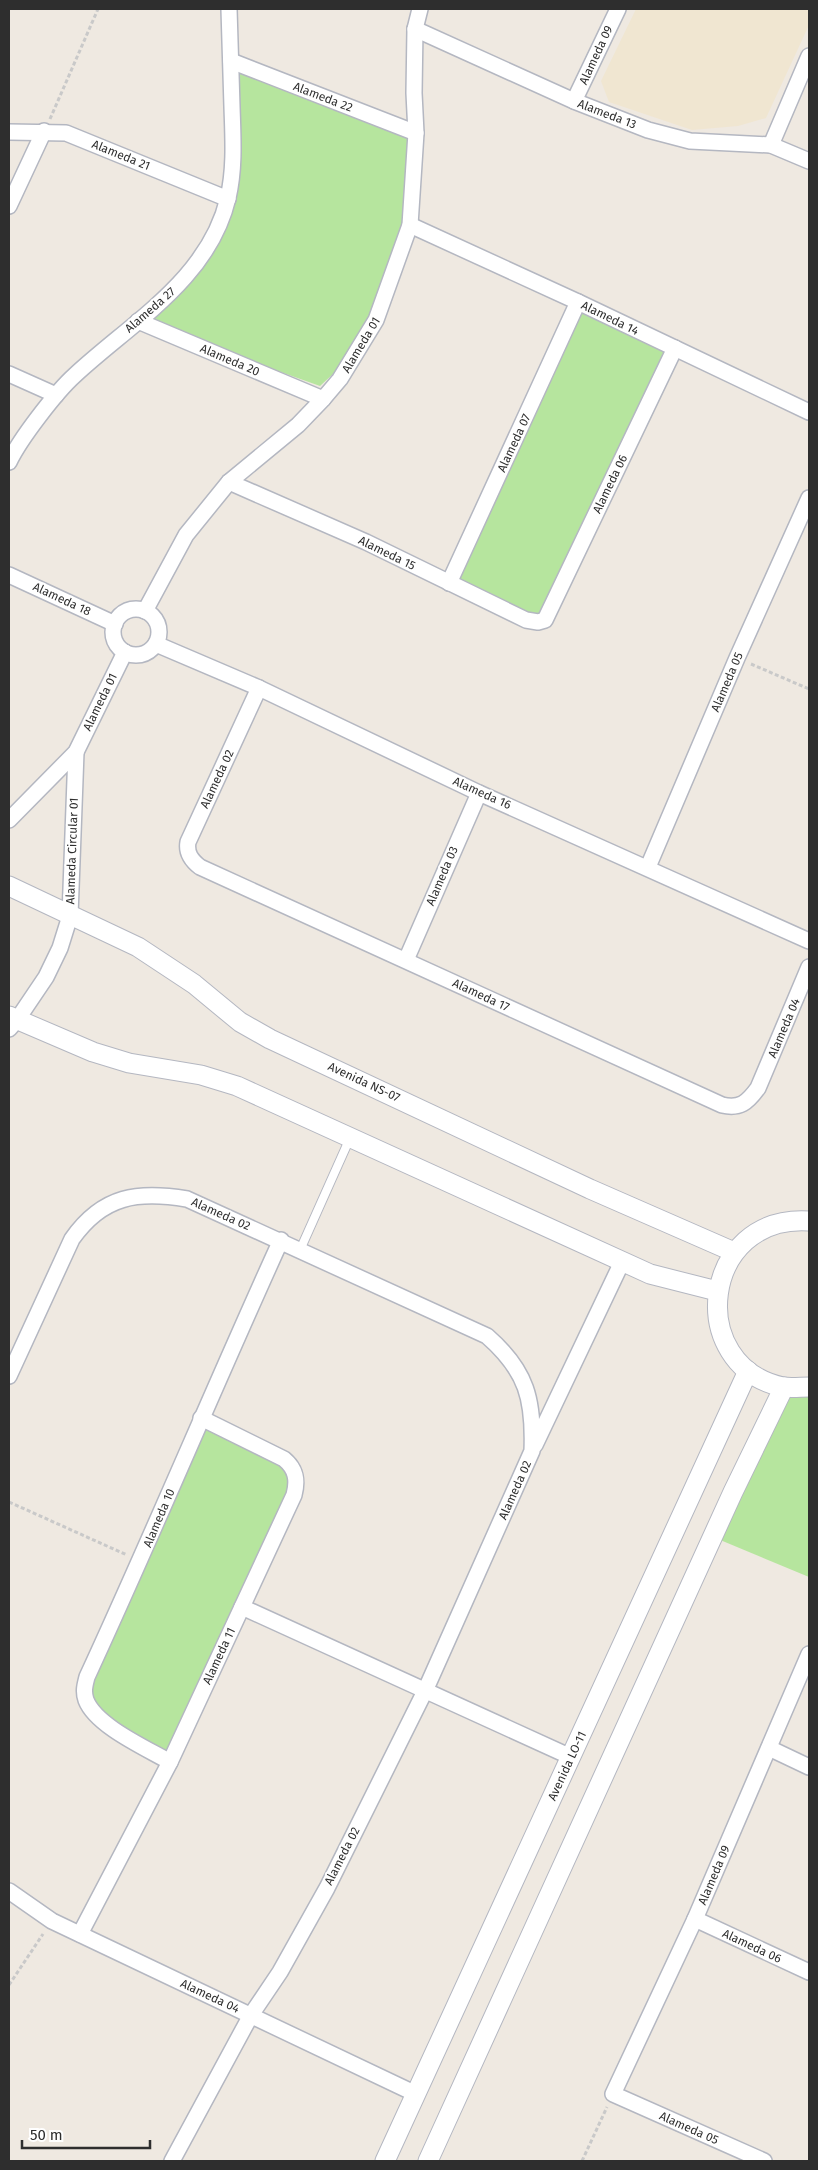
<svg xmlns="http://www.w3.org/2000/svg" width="818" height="2170" font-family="'Fira Sans',sans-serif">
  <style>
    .education { fill: #f0e6d1 }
    .green { fill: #b6e59e }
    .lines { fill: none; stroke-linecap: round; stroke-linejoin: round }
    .service-casing { stroke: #b4b7c1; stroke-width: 10 }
    .minor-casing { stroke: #b4b7c1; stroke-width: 18 }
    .tertiary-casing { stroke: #b4b7c1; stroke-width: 21 }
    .path { stroke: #c9c9c9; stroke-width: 3; stroke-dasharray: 4 2.5; stroke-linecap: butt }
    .service { stroke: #fff; stroke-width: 8 }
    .minor { stroke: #fff; stroke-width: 15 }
    .tertiary { stroke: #fff; stroke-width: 19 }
    .labels { text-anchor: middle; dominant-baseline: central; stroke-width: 4; stroke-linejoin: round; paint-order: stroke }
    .street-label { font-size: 12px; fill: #2e2e2e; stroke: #fff }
  </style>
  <rect width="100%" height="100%" fill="#efe9e1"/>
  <path class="education" d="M636,9H809V25L766,118L738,126L692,130L609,102L601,81Z"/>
  <g class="green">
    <path d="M231,61L416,133L410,225L360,349L320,386L138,321L189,272L228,199Z"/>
    <path d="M578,302L675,348L545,620L449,583Z"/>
    <path d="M809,1382V1577L713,1537L784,1387Z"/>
    <path d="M201,1418L284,1459L297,1485L170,1762L92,1710L87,1677Z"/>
  </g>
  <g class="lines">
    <defs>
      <path id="service" d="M300,1250L350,1138"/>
      <g id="minor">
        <path d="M415,29L574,101L648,130L690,141L771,145L809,161"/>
        <path d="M231,61L416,133"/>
        <path d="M574,101L618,9"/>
        <path d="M9,132L66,133L228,199"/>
        <path d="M771,145L809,56"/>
        <path d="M9,206L44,131"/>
        <path d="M410,225L578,302L809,412"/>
        <path d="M138,321L323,399"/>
        <path d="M9,374L56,395"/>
        <path d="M9,462C20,439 56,392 75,375C132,322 209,279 228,198C235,168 233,138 232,107C231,74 230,42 229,9"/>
        <path d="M229,482L366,542L526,620L538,622L545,620L675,348"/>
        <path d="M9,575L115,624"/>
        <path d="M449,583L578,302"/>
        <circle cx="136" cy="632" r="23"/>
        <path d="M145,611L186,535L229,482L298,425L323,399L340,379L376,320L410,225L416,133L414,93L415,29L420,9"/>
        <path d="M156,644L259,688L479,793L809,941"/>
        <path d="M259,688L188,842C186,853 191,860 200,867L722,1105C740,1109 747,1103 758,1088L809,967"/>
        <path d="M9,820L76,752L125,652"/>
        <path d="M648,867L737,658L809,498"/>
        <path d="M406,960L479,793"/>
        <path d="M9,1029L17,1020L46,977L60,948L70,916L76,752"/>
        <path d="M9,1376L72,1239C103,1195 138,1191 187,1199L487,1336C527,1371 534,1400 532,1451L425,1691L327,1888L280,1972L251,2015L172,2161"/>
        <path d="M535,1445L622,1262"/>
        <path d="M242,1607L571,1757"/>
        <path d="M769,1748L809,1767"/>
        <path d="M170,1762C146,1748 96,1726 86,1700C83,1691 85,1685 87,1677C154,1532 215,1385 281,1240"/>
        <path d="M9,1891L52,1921L416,2094"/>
        <path d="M695,1919L809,1972"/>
        <path d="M80,1934L170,1762L294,1495C298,1480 296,1469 284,1459L201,1418"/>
        <path d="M764,2161L613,2094L695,1919L809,1654"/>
      </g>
      <g id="tertiary">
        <path d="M9,886L138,947L194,984L240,1022L270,1039L590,1189L734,1252"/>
        <path d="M9,1016L93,1052L129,1063L201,1075L237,1086L650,1274L717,1291"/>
        <path d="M809,1221C701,1214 684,1366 783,1387C791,1388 801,1387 809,1387"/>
        <path d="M385,2161L748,1371"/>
        <path d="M428,2161L733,1492L784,1387"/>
      </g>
    </defs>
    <use href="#service" class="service-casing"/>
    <use href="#minor" class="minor-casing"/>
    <use href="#tertiary" class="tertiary-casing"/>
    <g class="path">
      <path d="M50,119L98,9"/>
      <path d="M751,664L809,689"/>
      <path d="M9,1502L127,1555"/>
      <path d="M9,1985L43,1934"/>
      <path d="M582,2161L607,2107"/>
    </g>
    <use href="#service" class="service"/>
    <use href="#minor" class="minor"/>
    <use href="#tertiary" class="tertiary"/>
  </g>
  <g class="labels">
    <g class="street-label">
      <text transform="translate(596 55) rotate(-65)">Alameda 09</text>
      <text transform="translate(323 97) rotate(21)">Alameda 22</text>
      <text transform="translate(607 114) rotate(21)">Alameda 13</text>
      <text transform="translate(121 155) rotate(22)">Alameda 21</text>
      <text transform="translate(150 310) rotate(-41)">Alameda 27</text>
      <text transform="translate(610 318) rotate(26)">Alameda 14</text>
      <text transform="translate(361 345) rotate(-59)">Alameda 01</text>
      <text transform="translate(230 360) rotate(23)">Alameda 20</text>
      <text transform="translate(514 443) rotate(-65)">Alameda 07</text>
      <text transform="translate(610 484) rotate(-64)">Alameda 06</text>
      <text transform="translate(387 553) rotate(26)">Alameda 15</text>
      <text transform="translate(62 599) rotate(25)">Alameda 18</text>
      <text transform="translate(727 682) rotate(-67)">Alameda 05</text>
      <text transform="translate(100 702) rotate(-64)">Alameda 01</text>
      <text transform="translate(217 779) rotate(-65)">Alameda 02</text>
      <text transform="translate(482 793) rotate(24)">Alameda 16</text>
      <text transform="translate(72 851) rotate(-88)">Alameda Circular 01</text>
      <text transform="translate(442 876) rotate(-67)">Alameda 03</text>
      <text transform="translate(481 995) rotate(25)">Alameda 17</text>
      <text transform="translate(784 1028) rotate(-67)">Alameda 04</text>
      <text transform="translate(364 1082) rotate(25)">Avenida NS-07</text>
      <text transform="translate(221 1214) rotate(24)">Alameda 02</text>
      <text transform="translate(515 1490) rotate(-66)">Alameda 02</text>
      <text transform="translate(159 1518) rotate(-67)">Alameda 10</text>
      <text transform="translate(219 1656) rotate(-65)">Alameda 11</text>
      <text transform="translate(567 1766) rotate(-65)">Avenida LO-11</text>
      <text transform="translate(342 1856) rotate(-63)">Alameda 02</text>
      <text transform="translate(714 1875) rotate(-67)">Alameda 09</text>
      <text transform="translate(752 1946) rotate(25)">Alameda 06</text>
      <text transform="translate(210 1996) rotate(25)">Alameda 04</text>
      <text transform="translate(689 2128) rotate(24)">Alameda 05</text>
    </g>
  </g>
  <rect width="818" height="2170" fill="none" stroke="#2e2e2e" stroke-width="20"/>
  <path d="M22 2140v8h128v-8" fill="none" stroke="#2e2e2e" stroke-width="2.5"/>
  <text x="30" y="2140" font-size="15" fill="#2e2e2e" stroke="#ffffff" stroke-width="4" paint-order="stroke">50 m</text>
</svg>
